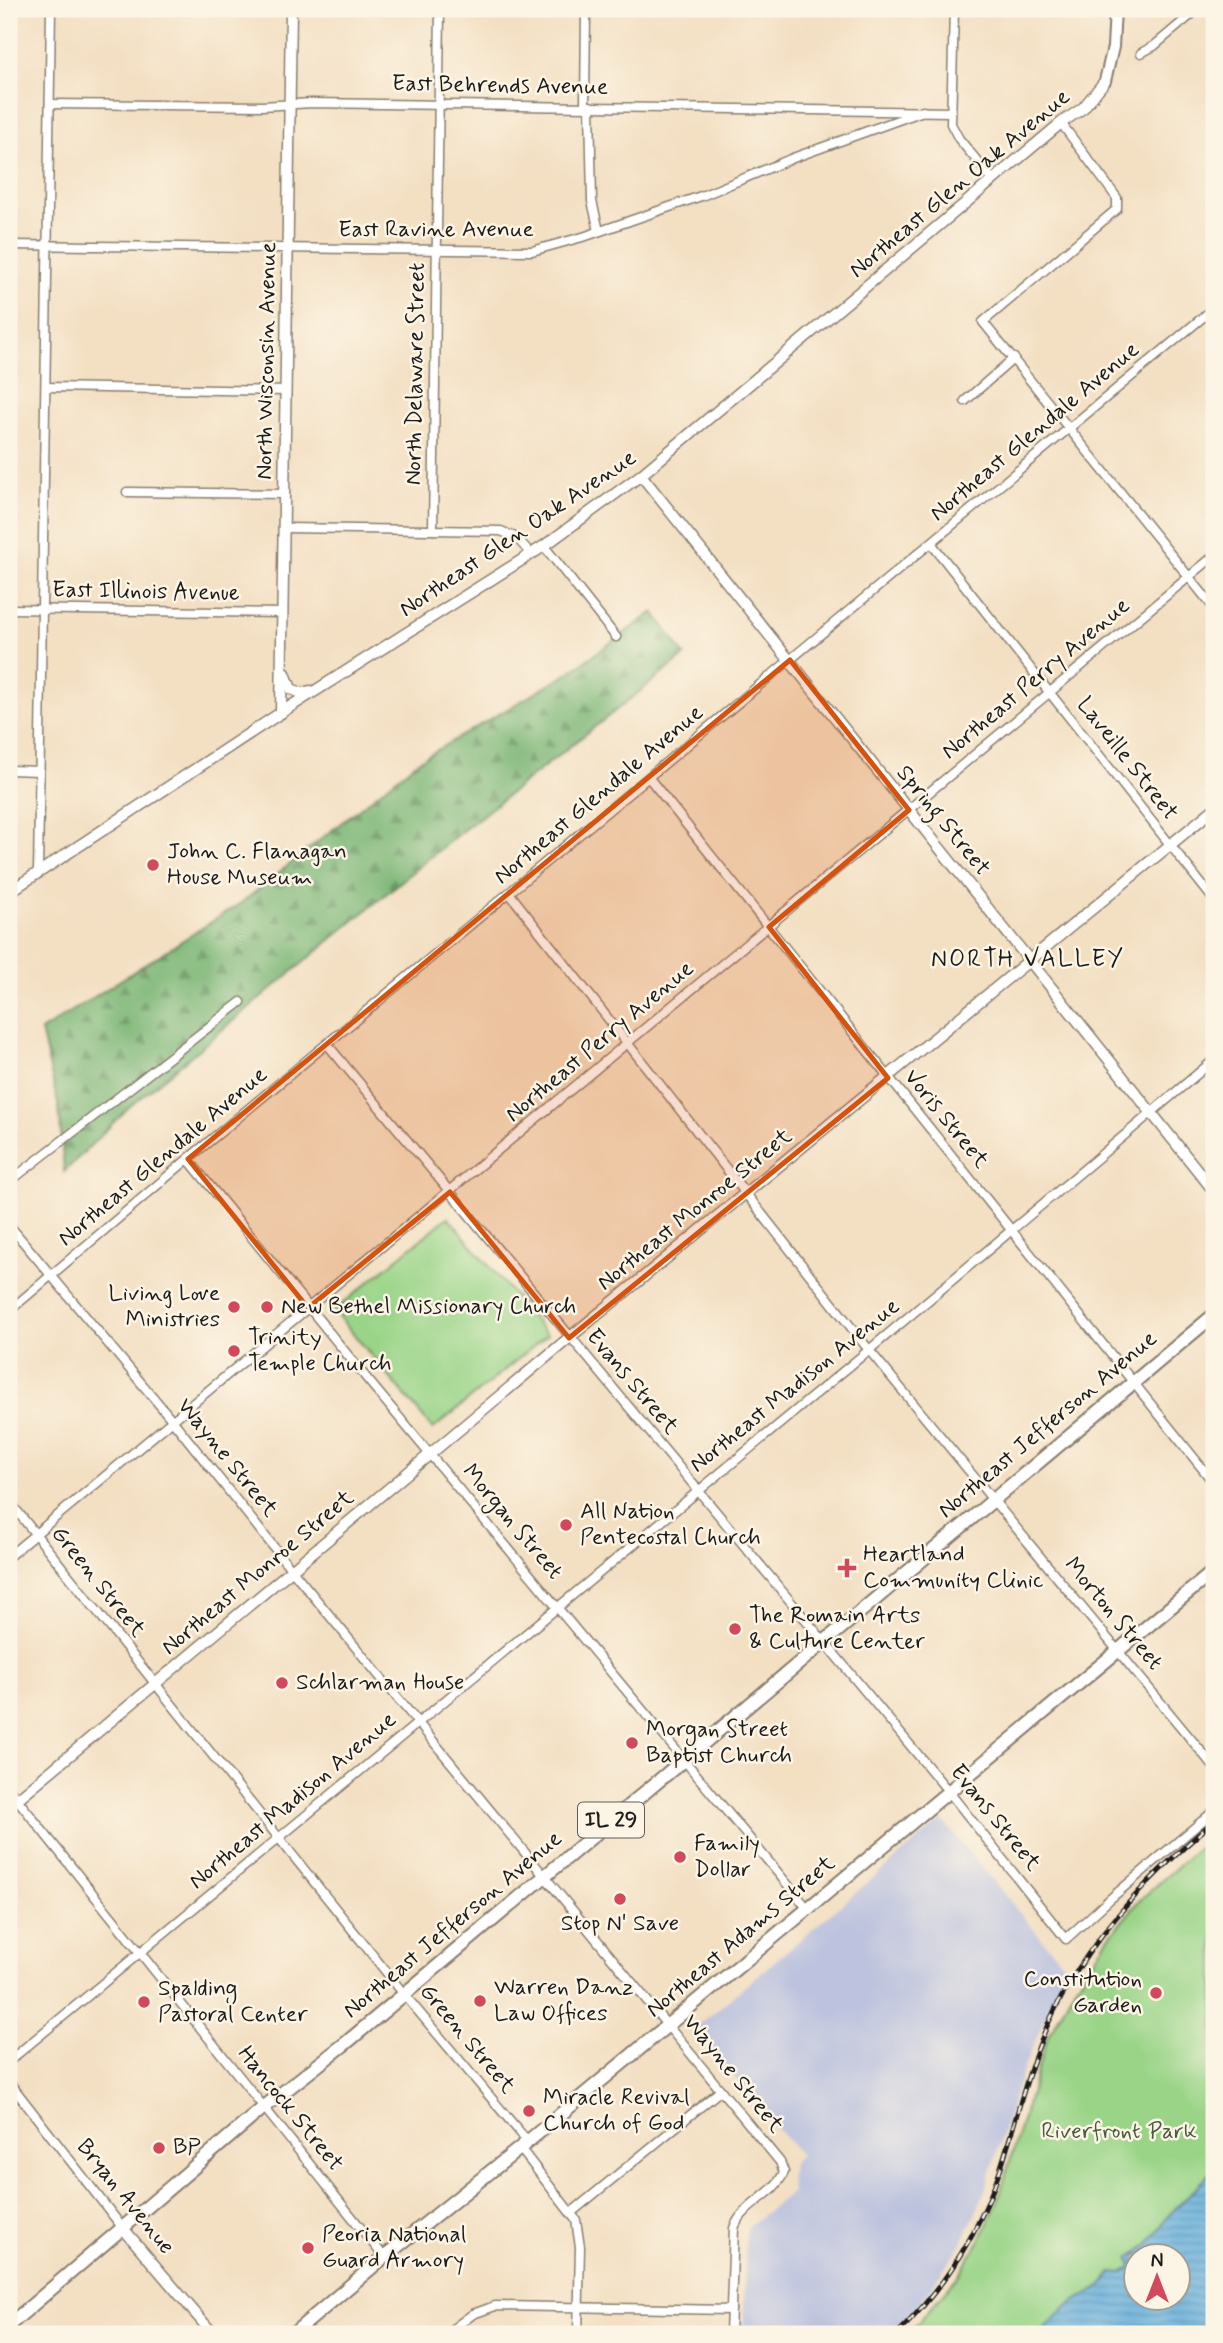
<svg xmlns="http://www.w3.org/2000/svg" width="1223" height="2343" font-family="Mynerve,sans-serif">
  <style>
    .industrial { fill: #bdc3de }
    .forest { fill: url(#forest-firs); stroke: #4b6948; stroke-width: 2 }
    .green { fill: #99d487; stroke: #5a7852; stroke-width: 2 }
    .water { fill: url(#water-rules); stroke: #40657c; stroke-width: 2; fill-rule: evenodd }
    .lines { fill: none; stroke-linecap: round; stroke-linejoin: round }
    .minor-casing { stroke: #887e6f; stroke-width: 11 }
    .tertiary-casing { stroke: #887e6f; stroke-width: 13 }
    .secondary-casing { stroke: #887e6f; stroke-width: 14 }
    .primary-casing { stroke: #887e6f; stroke-width: 16 }
    .minor { stroke: #fff; stroke-width: 8 }
    .tertiary { stroke: #fff; stroke-width: 10 }
    .secondary { stroke: #fff; stroke-width: 10 }
    .primary { stroke: #fff; stroke-width: 12 }
    .rail-casing { stroke: #1c1c1c; stroke-width: 5 }
    .rail { stroke: #fcf5e5; stroke-width: 2.5; stroke-dasharray: 8; stroke-linecap: butt }
    .marked { fill: #d4530e; fill-opacity: 0.2; stroke: #d4530e; stroke-width: 5; stroke-linejoin: round }
    .poi-dot { fill: #d1495b; stroke: #fcf5e5; stroke-width: 2.5 }
    .labels { text-anchor: middle; dominant-baseline: central; stroke-width: 5; stroke-linejoin: round; paint-order: stroke }
    .shield { fill: #fcf5e5; stroke: #5f5d58; stroke-width: 2 }
    .shield-label { font-size: 21px; font-weight: bold; fill: #1c1c1c }
    .street-label { font-size: 23px; fill: #1c1c1c; stroke: #fcf5e5 }
    .poi-label { font-size: 23px; fill: #1c1c1c; stroke: #fcf5e5; text-anchor: start }
    .park-label { font-size: 23px; fill: #485c41; stroke: #fcf5e5 }
    .neighbourhood-label { font-size: 24px; letter-spacing: 2px; fill: #1c1c1c; stroke: #fcf5e5 }
  </style>
  <defs>
    <pattern id="forest-firs" width="22" height="20" patternUnits="userSpaceOnUse" patternTransform="scale(1.75)"><rect width="22" height="20" fill="#7ab674"/><path d="M5 1l3.5 6h-7zM16 11l3.5 6h-7z" fill="#63935e"/></pattern>
    <pattern id="water-rules" width="6" height="5" patternUnits="userSpaceOnUse" patternTransform="scale(1.75)"><rect width="6" height="5" fill="#63aedc"/><path d="M0 2.5h6" fill="none" stroke="#518db2"/></pattern>
  </defs>
  <rect width="100%" height="100%" fill="#fcf5e5"/>
  <filter id="ink" filterUnits="userSpaceOnUse"><feTurbulence type="fractalNoise" baseFrequency=".0143" numOctaves="2"/><feDisplacementMap in="SourceGraphic" scale="14" xChannelSelector="R" yChannelSelector="G"/><feConvolveMatrix kernelMatrix="1 2 1 2 8 2 1 2 1" color-interpolation-filters="sRGB"/></filter>
  <filter id="wash" filterUnits="userSpaceOnUse"><feTurbulence type="fractalNoise" baseFrequency=".00686" numOctaves="4" result="noise"/><feDisplacementMap in="SourceGraphic" scale="28" xChannelSelector="R" yChannelSelector="G"/><feGaussianBlur stdDeviation="1.57" result="paint"/><feColorMatrix in="noise" values="0 0 0 0 0 0 0 0 0 0 0 0 0 0 0 0 0 1.4 0 .05"/><feComposite in="paint" operator="in"/></filter>
  <g filter="url(#wash)">
    <rect width="100%" height="100%" fill="#f3dfc2"/>
    <path class="industrial" d="M942,1820L1069,1971L1046,2015L1020,2077L984,2194L962,2243L913,2313L891,2334H743L746,2233L750,2225L792,2192L790,2174L793,2161L800,2155L694,2029Z"/>
    <path class="forest" d="M654,612L685,656L457,835L128,1108L64,1172L59,1108L41,1031L244,901L418,761L564,676Z"/>
    <g class="green">
      <path d="M448,1217L547,1335L433,1429L334,1311Z"/>
      <path d="M1214,1834V2170L1168,2216L1148,2245L1129,2259L1132,2267L1122,2273L1112,2272L1102,2285L1065,2308L1039,2334H908L959,2275L981,2238L997,2204L1046,2042L1069,1997L1108,1938L1139,1901Z"/>
    </g>
    <path class="water" d="M1214,2170V2334H1039L1065,2308L1102,2285L1113,2272L1122,2273L1132,2267L1129,2259L1148,2245L1168,2216ZM1136,2256H1178V2298H1136Z"/>
  </g>
  <g filter="url(#ink)">
    <g class="lines">
      <defs>
        <g id="minor">
          <path d="M954,9L951,124L959,139L993,180"/>
          <path d="M1141,53L1154,46L1198,9"/>
          <path d="M50,104L262,106L312,103L951,112"/>
          <path d="M585,106L586,9"/>
          <path d="M590,106L592,201L599,231"/>
          <path d="M1061,123L1117,198V209L983,322L1214,608"/>
          <path d="M9,245L532,251L586,236L704,195L793,158L923,111"/>
          <path d="M46,387L286,391"/>
          <path d="M965,401L1014,358"/>
          <path d="M127,492L284,494"/>
          <path d="M284,528L501,531L517,538L531,554"/>
          <path d="M433,530L440,9"/>
          <path d="M931,543L1214,900"/>
          <path d="M544,546L616,637"/>
          <path d="M9,609L282,613"/>
          <path d="M9,770L39,771"/>
          <path d="M649,778L1214,1483"/>
          <path d="M38,873L51,9"/>
          <path d="M510,894L869,1350L1214,1767"/>
          <path d="M327,1044L949,1792L1066,1939L1110,1899L1214,1811"/>
          <path d="M188,1159L368,1380L808,1909"/>
          <path d="M9,1182L241,1002"/>
          <path d="M9,1225L173,1421L292,1570L780,2162L784,2172C774,2196 744,2203 734,2228L730,2334"/>
          <path d="M9,1311L188,1159L1214,308"/>
          <path d="M9,1501L403,1993L528,2142"/>
          <path d="M9,1556L1214,556"/>
          <path d="M9,1789L384,2257"/>
          <path d="M9,2061L869,1350L1214,1060"/>
          <path d="M9,2082L122,2227"/>
          <path d="M520,2148L576,2220L580,2247L578,2334"/>
          <path d="M572,2212L721,2090"/>
          <path d="M446,2334L473,2314L495,2306L731,2310"/>
        </g>
        <g id="tertiary">
          <path d="M641,475L1214,1191"/>
          <path d="M285,673L291,689L302,693L310,691"/>
          <path d="M281,713L291,9"/>
          <path d="M9,892L285,710L544,546L641,475L1061,123L1083,108L1105,81"/>
          <path d="M9,1806L569,1338L1214,809"/>
          <path d="M122,2227L213,2334"/>
        </g>
        <path id="secondary" d="M1105,81L1113,47L1115,9"/>
        <g id="primary">
          <path d="M9,2325L263,2108L346,2043L1214,1315"/>
          <path d="M293,2334L384,2257L520,2148L1214,1571"/>
        </g>
      </defs>
      <use href="#minor" class="minor-casing"/>
      <use href="#tertiary" class="tertiary-casing"/>
      <use href="#secondary" class="secondary-casing"/>
      <use href="#primary" class="primary-casing"/>
      <use href="#minor" class="minor"/>
      <use href="#tertiary" class="tertiary"/>
      <use href="#secondary" class="secondary"/>
      <use href="#primary" class="primary"/>
      <defs>
        <path id="rail" d="M897,2334C944,2288 979,2232 1000,2170C1016,2121 1027,2071 1048,2024C1086,1941 1145,1880 1214,1821"/>
      </defs>
      <use href="#rail" class="rail-casing"/>
      <use href="#rail" class="rail"/>
    </g>
  </g>
  <path class="marked" d="M790,660L909,810L769,927L888,1078L569,1338L450,1192L308,1308L188,1159Z"/>
  <g class="poi-dot">
    <circle cx="153" cy="865" r="7"/>
    <circle cx="234" cy="1307" r="7"/>
    <circle cx="267" cy="1307" r="7"/>
    <circle cx="234" cy="1351" r="7"/>
    <circle cx="566" cy="1525" r="7"/>
    <path d="M843.5 1557.5h7v7h7v7h-7v7h-7v-7h-7v-7h7z"/>
    <circle cx="735" cy="1629" r="7"/>
    <circle cx="282" cy="1683" r="7"/>
    <circle cx="632" cy="1743" r="7"/>
    <circle cx="680" cy="1857" r="7"/>
    <circle cx="620" cy="1899" r="7"/>
    <circle cx="1156" cy="1993" r="7"/>
    <circle cx="480" cy="2001" r="7"/>
    <circle cx="144" cy="2002" r="7"/>
    <circle cx="529" cy="2111" r="7"/>
    <circle cx="159" cy="2148" r="7"/>
    <circle cx="308" cy="2248" r="7"/>
  </g>
  <g class="labels">
    <rect class="shield" x="578" y="1802.5" width="66" height="35" rx="5"/>
    <g class="shield-label">
      <text x="611" y="1820">IL 29</text>
    </g>
    <g class="street-label">
      <text transform="translate(500 86) rotate(1)">East Behrends Avenue</text>
      <text transform="translate(960 184) rotate(-40)">Northeast Glen Oak Avenue</text>
      <text x="436" y="230">East Ravine Avenue</text>
      <text transform="translate(267 361) rotate(-89)">North Wisconsin Avenue</text>
      <text transform="translate(416 374) rotate(-89)">North Delaware Street</text>
      <text transform="translate(1035 432) rotate(-40)">Northeast Glendale Avenue</text>
      <text transform="translate(518 534) rotate(-34)">Northeast Glen Oak Avenue</text>
      <text transform="translate(146 592) rotate(1)">East Illinois Avenue</text>
      <text transform="translate(1036 679) rotate(-40)">Northeast Perry Avenue</text>
      <text transform="translate(1127 759) rotate(52)">Laveille Street</text>
      <text transform="translate(599 795) rotate(-40)">Northeast Glendale Avenue</text>
      <text transform="translate(943 821) rotate(51)">Spring Street</text>
      <text transform="translate(600 1042) rotate(-40)">Northeast Perry Avenue</text>
      <text transform="translate(946 1119) rotate(51)">Voris Street</text>
      <text transform="translate(163 1157) rotate(-40)">Northeast Glendale Avenue</text>
      <text transform="translate(695 1210) rotate(-39)">Northeast Monroe Street</text>
      <text transform="translate(632 1382) rotate(50)">Evans Street</text>
      <text transform="translate(795 1386) rotate(-39)">Northeast Madison Avenue</text>
      <text transform="translate(1048 1425) rotate(-40)">Northeast Jefferson Avenue</text>
      <text transform="translate(227 1458) rotate(51)">Wayne Street</text>
      <text transform="translate(512 1522) rotate(50)">Morgan Street</text>
      <text transform="translate(258 1573) rotate(-40)">Northeast Monroe Street</text>
      <text transform="translate(98 1582) rotate(51)">Green Street</text>
      <text transform="translate(1113 1614) rotate(50)">Morton Street</text>
      <text transform="translate(293 1801) rotate(-40)">Northeast Madison Avenue</text>
      <text transform="translate(995 1818) rotate(51)">Evans Street</text>
      <text transform="translate(453 1925) rotate(-40)">Northeast Jefferson Avenue</text>
      <text transform="translate(741 1937) rotate(-40)">Northeast Adams Street</text>
      <text transform="translate(467 2039) rotate(50)">Green Street</text>
      <text transform="translate(733 2074) rotate(51)">Wayne Street</text>
      <text transform="translate(290 2109) rotate(51)">Hancock Street</text>
      <text transform="translate(125 2197) rotate(51)">Bryan Avenue</text>
    </g>
    <g class="poi-label">
      <text x="167" y="852">John C. Flanagan<tspan x="167" dy="26">House Museum</tspan></text>
      <text x="220" y="1294" text-anchor="end">Living Love<tspan x="220" dy="26">Ministries</tspan></text>
      <text x="281" y="1307">New Bethel Missionary Church</text>
      <text x="248" y="1338">Trinity<tspan x="248" dy="26">Temple Church</tspan></text>
      <text x="580" y="1512">All Nation<tspan x="580" dy="26">Pentecostal Church</tspan></text>
      <text x="863" y="1555">Heartland<tspan x="863" dy="26">Community Clinic</tspan></text>
      <text x="749" y="1616">The Romain Arts<tspan x="749" dy="26">&amp; Culture Center</tspan></text>
      <text x="296" y="1683">Schlarman House</text>
      <text x="646" y="1730">Morgan Street<tspan x="646" dy="26">Baptist Church</tspan></text>
      <text x="694" y="1844">Family<tspan x="694" dy="26">Dollar</tspan></text>
      <text x="620" y="1924" text-anchor="middle">Stop N' Save</text>
      <text x="1142" y="1980" text-anchor="end">Constitution<tspan x="1142" dy="26">Garden</tspan></text>
      <text x="494" y="1988">Warren Danz<tspan x="494" dy="26">Law Offices</tspan></text>
      <text x="158" y="1989">Spalding<tspan x="158" dy="26">Pastoral Center</tspan></text>
      <text x="543" y="2098">Miracle Revival<tspan x="543" dy="26">Church of God</tspan></text>
      <text x="173" y="2148">BP</text>
      <text x="322" y="2235">Peoria National<tspan x="322" dy="26">Guard Armory</tspan></text>
    </g>
    <g class="park-label">
      <text x="1119" y="2132">Riverfront Park</text>
    </g>
    <g class="neighbourhood-label">
      <text x="1028" y="959">NORTH VALLEY</text>
    </g>
  </g>
  <rect width="1223" height="2343" fill="none" stroke="#fcf5e5" stroke-width="35"/>
  <g transform="translate(1157 2277)"><circle r="33" fill="#fcf5e5" stroke="#a29e95" stroke-width="2"/>
  <path d="M0-5L12 26L0 18L-12 26Z" fill="#d1495b"/>
  <text y="-10" font-size="19" font-weight="bold" text-anchor="middle" fill="#1c1c1c">N</text>
  </g>
</svg>
